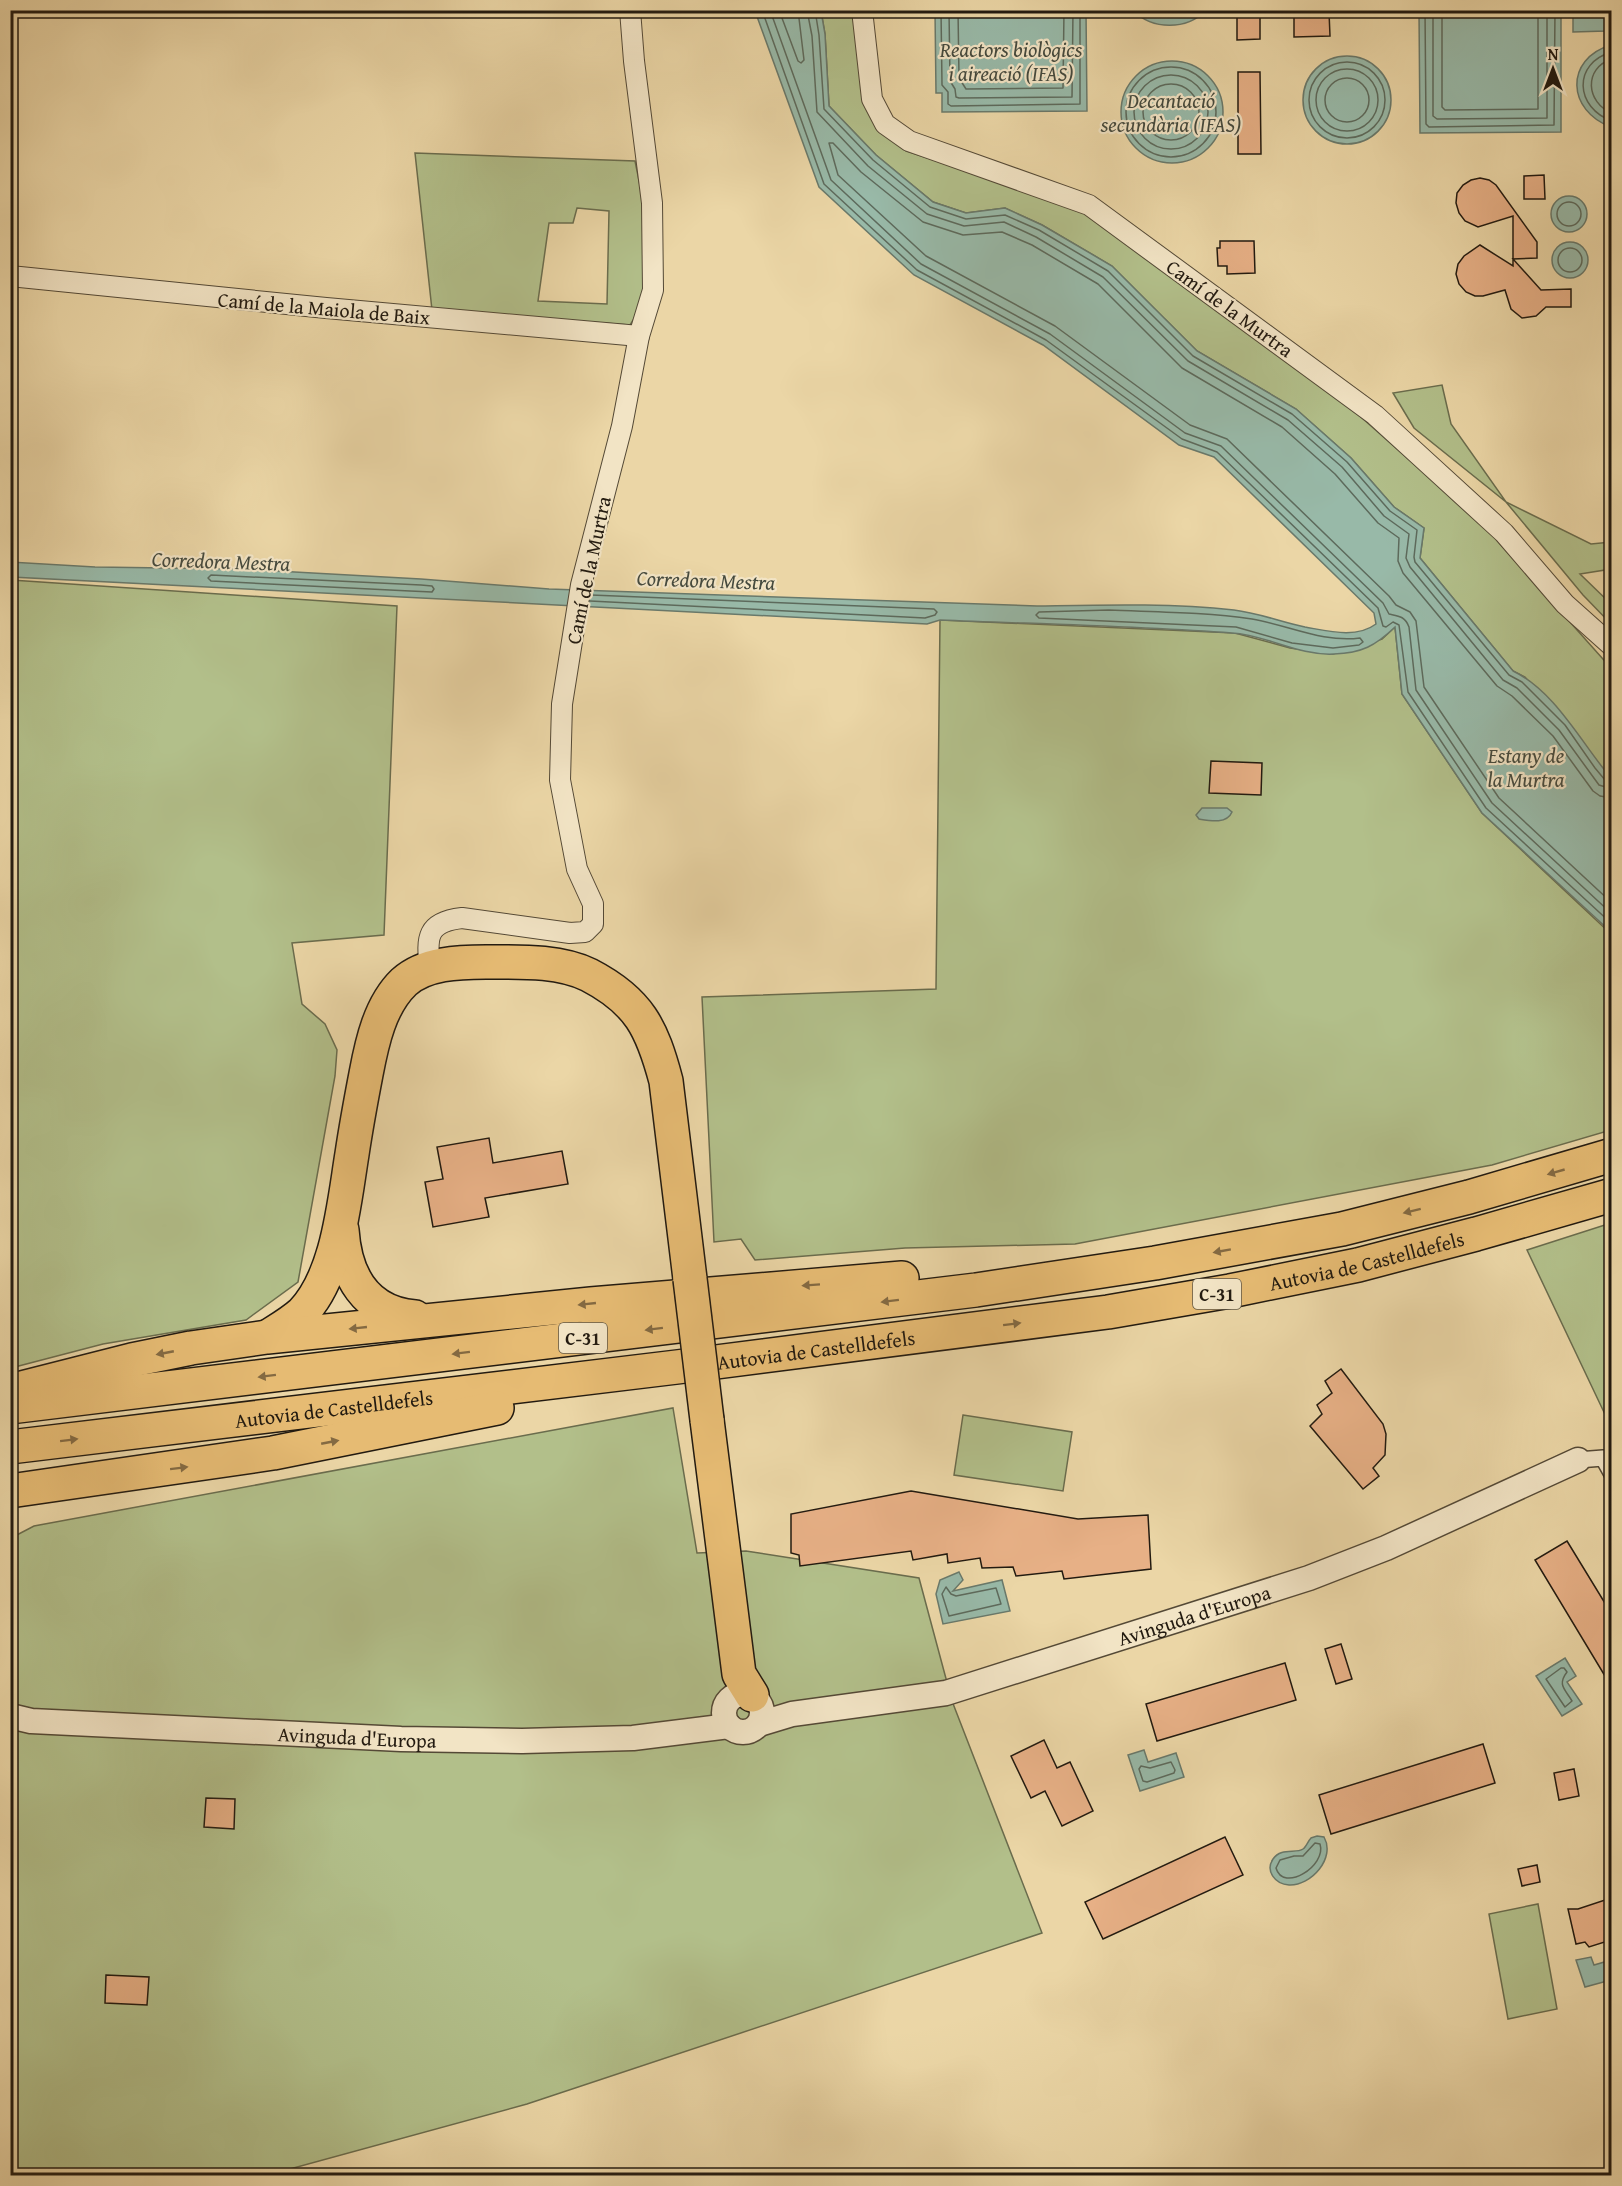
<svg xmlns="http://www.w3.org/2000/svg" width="1622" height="2186" font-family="'Gentium Book Plus',serif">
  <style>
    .green { fill: #b2bf8a; stroke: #6a6c4d; stroke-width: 1.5; fill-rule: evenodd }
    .water { fill: #98b9a8; stroke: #69796b; stroke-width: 1.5 }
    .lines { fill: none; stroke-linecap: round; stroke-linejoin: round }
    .shore { stroke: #5d6a5c; stroke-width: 1.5 }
    .building { fill: #e7b086; stroke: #221a10; stroke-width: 1.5 }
    .pedestrian-casing { stroke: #544936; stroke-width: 18 }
    .minor-casing { stroke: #544936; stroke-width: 22 }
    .tertiary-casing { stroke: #544936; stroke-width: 27 }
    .trunk-casing { stroke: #221a10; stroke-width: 36 }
    .pedestrian { stroke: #f2e4c5; stroke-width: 15 }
    .minor { stroke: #f2e4c5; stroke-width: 20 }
    .tertiary { stroke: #f2e4c5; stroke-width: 24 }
    .trunk { stroke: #e6bb73; stroke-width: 33 }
    .trunk-bridge-casing { stroke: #221a10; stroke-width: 36; stroke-linecap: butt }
    .trunk-bridge { stroke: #e6bb73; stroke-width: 33 }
    .oneway { fill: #846a42 }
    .labels { text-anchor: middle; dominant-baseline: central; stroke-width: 4.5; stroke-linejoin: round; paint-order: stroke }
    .shield { fill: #f2e4c5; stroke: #605746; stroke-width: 1.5 }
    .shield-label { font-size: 18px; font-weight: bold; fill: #221a10 }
    .street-label { font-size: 20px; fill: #221a10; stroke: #f2e4c5 }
    .water-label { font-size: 21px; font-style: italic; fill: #454a3e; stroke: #f2e4c5 }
  </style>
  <rect width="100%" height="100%" fill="#ebd6a6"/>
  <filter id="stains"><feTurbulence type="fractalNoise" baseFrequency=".00333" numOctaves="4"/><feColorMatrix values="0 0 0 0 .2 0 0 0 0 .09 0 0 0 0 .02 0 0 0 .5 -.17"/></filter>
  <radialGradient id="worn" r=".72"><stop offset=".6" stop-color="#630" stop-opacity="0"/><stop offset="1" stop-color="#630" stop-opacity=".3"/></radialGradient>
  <g class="green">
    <path d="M821,11H859L875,123L906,151L1083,208L1344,402L1485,527L1611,668V778L1525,677L1513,671L1420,558L1424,528L1394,507L1351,458L1296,409L1197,351L1112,266L1042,225L1005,208L966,213L933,202L876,155L829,106L825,34Z"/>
    <path d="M415,153L635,161L643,200L645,302L630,325L432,310ZM577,208L609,211L607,304L538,301L549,223H573Z"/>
    <path d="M1442,385L1451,424L1506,502L1591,544L1611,542V569L1580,574L1611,604V624L1583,595L1506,502L1414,428L1393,393Z"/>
    <path d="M11,580L397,606L384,935L292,943L302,1004L325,1024L337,1050L335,1076L298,1282L246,1320L103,1344L11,1368Z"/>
    <path d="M940,620L1235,633L1290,648L1333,654L1382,639L1395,627L1402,694L1482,813L1611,934V1130L1492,1165L1075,1244L905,1248L755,1260L741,1239L714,1242L702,997L936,989Z"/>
    <path d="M1611,1223H1612L1611,1427L1527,1250Z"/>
    <path d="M673,1408L697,1553L746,1551L919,1578L952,1701L1042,1933L527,2104L268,2175L22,2176L11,2170V1538L34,1526Z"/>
    <path d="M963,1415L1072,1432L1063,1491L954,1475Z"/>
    <path d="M1538,1904L1557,2009L1508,2019L1489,1914Z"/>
  </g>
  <g class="water">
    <path d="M755,11H821L825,34L829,106L876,155L933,202L966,213L1005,208L1042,225L1112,266L1197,351L1296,409L1351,458L1394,507L1424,528L1420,558L1513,671C1555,691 1582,744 1611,778V932L1482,813L1402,694L1395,627C1375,646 1362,653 1334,654C1298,656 1267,635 1232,633C1135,626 1037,624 940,620L927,624L11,577L10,562L95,567L240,569L421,579L549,589L1037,606C1102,605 1168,603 1234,610C1259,613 1281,622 1305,627C1328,631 1356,639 1376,624L1374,613L1214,457L1179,445L1043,345L914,275L819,187Z"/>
    <path d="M935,11H1086L1087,111L942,112V93H936Z"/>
    <path d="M1134,11H1205C1187,30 1152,30 1134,11Z"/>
    <path d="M1419,11H1561V132L1420,133Z"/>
    <path d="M1573,11H1612H1605L1606,31L1573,32Z"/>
    <path d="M1611,45L1612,127H1611C1567,111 1564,59 1611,45Z"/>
    <circle cx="1347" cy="100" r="44"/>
    <circle cx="1172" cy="112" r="51"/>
    <circle cx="1569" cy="214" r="18"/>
    <circle cx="1570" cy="260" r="18"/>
    <path d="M1202,808H1227L1232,812C1227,824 1211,821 1199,819L1196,815Z"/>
    <path d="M959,1572L963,1580L953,1591L1002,1580L1010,1611L943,1624L936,1594L940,1580Z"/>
    <path d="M1565,1658L1576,1676L1567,1682L1582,1704L1562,1716L1536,1676Z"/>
    <path d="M1144,1750L1148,1762L1176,1753L1184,1777L1140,1791L1128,1755Z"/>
    <path d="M1317,1836L1324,1837C1336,1858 1311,1886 1289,1885C1275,1884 1265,1871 1273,1859C1281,1847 1296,1854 1303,1849C1306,1847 1308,1841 1311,1838Z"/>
    <path d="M1591,1957L1594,1965L1611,1960V1980L1585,1987L1576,1960Z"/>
  </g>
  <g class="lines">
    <g class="shore">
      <path d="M762,10L824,184L917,270L1046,340L1182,439L1217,452L1378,608L1383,626L1386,627L1393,622L1399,625L1408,692L1486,808L1612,924"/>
      <path d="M770,10L831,180L921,264L1050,334L1185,433L1221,446L1383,603L1389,614C1398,616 1405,616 1409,627L1416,690L1492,803L1612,914"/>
      <path d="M779,10L798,61L801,63L804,60L798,10"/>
      <path d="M807,10L812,36L817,112L868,166L927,214L964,226L1004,222L1036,237L1103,277L1188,361L1288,420L1342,467L1384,516L1409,534L1406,558L1410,567L1503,680L1517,688L1559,730L1599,785L1612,789"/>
      <path d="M815,10L819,35L824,109L873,160L930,207L966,219L1005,215L1039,230L1108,271L1193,356L1292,414L1347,462L1390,511L1417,530L1414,557L1415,562L1509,675L1522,682L1565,725L1595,768L1605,780L1612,782"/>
      <path d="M941,10L942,85L948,92V104L951,106L1080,104V10"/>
      <path d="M949,10L950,81L955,89L956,97L959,98L1072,97L1073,10"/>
      <path d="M958,10L959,78L966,89L1063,88L1064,10"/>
      <path d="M1425,10L1426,124L1429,127L1554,125L1555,10"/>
      <path d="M1433,10V116L1437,119L1547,118V10"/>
      <path d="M1442,10V107L1445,110L1538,109V10"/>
      <path d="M1612,52C1572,63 1575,108 1612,121"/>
      <path d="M1612,59C1583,68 1586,103 1612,113"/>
      <circle cx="1347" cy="100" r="38"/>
      <circle cx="1171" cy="112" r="45"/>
      <circle cx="1347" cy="100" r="31"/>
      <circle cx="1171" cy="112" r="37"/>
      <circle cx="1347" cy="100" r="22"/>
      <circle cx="1171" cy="112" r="28"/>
      <circle cx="1569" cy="214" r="12"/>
      <circle cx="1570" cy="260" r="12"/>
      <path d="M211,575L421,585L432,586L434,589L432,592L410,591L211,581L208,578Z"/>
      <path d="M590,601L925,618L935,615L937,612L934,609L591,595"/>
      <path d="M1109,610C1157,612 1205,612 1252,619C1288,625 1323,643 1360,638L1363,642L1359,645L1333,648L1292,643L1236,627L1039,618L1036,615L1039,612Z"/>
      <path d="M1612,798L1600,796L1593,791L1553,736L1512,696L1497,686L1403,573L1398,561L1399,538L1378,523L1335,474L1282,427L1182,368L1098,284L1032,245L1002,232L963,235L923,222L861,172L833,143H829L838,175L926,256L1055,326L1190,425L1227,439L1389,596L1396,605L1410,612L1416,621L1424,687L1499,798L1612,903"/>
      <path d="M946,1587L951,1594L956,1596L996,1588L1001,1604L949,1616L942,1594Z"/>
      <path d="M1561,1668H1564L1567,1672C1557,1685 1565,1689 1572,1701L1565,1707L1546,1679Z"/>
      <path d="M1171,1762L1175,1770L1174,1773L1147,1782L1143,1781L1139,1769L1141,1766L1150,1768Z"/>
      <path d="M1315,1843L1320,1844C1327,1866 1283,1893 1276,1868L1280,1860L1294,1856H1303Z"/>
    </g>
  </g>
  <g class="building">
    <path d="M1329,12L1330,36L1294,37V13Z"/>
    <path d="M1237,13H1260V39L1237,40Z"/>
    <path d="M1238,72H1260L1261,154H1238Z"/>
    <path d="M1544,175L1545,199H1524V176Z"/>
    <path d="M1480,178L1489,180L1496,185L1537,242V258L1513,259L1541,290L1571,289V307H1546L1536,316L1522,318L1511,309L1505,290L1483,296H1475L1466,292L1459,284L1456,274L1458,264L1464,256L1480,245L1513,266V216L1478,227L1465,221L1459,213L1456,203L1457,193L1463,185L1471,180Z"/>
    <path d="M1220,241H1254L1255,273L1227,274V266H1218L1217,248H1220Z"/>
    <path d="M1211,761L1262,763L1261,795L1209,793Z"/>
    <path d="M489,1138L493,1163L562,1151L568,1184L485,1198L489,1217L433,1227L425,1182L443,1179L437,1147Z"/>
    <path d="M1341,1369L1383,1424L1386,1434L1385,1455L1373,1468L1379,1476L1363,1489L1310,1426L1322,1414L1317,1405L1332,1393L1325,1381Z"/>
    <path d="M911,1491L1078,1519L1148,1515L1151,1569L1064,1579L1062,1571L1016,1576L1013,1567L982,1568L980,1558L948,1563L947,1554L913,1560L911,1551L800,1566L799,1555L791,1553V1514Z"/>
    <path d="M1567,1541L1611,1613V1686L1535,1560Z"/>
    <path d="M1341,1644L1352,1679L1336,1684L1325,1649Z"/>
    <path d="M1285,1663L1296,1700L1157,1741L1146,1704Z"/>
    <path d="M1044,1740L1057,1768L1070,1762L1093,1811L1062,1826L1045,1791L1031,1798L1011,1756Z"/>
    <path d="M1483,1744L1495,1783L1331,1834L1319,1795Z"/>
    <path d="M1574,1769L1579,1796L1559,1800L1554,1773Z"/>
    <path d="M206,1798L235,1799L234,1829L204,1827Z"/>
    <path d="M1225,1837L1243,1875L1103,1939L1085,1902Z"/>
    <path d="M1537,1865L1540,1882L1522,1886L1518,1869Z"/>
    <path d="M1611,1898V1940L1589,1947L1585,1942L1576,1944L1568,1909H1578Z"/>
    <path d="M106,1975L149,1977L147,2005L105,2003Z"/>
  </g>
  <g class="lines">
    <defs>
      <path id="pedestrian" d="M1578,1460L1603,1458L1612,1474"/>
      <g id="minor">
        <path d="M862,10L872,99L885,124L909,141L1089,205L1375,415L1504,533L1565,604L1612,646"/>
        <path d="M10,276L326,308L639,336"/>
        <path d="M430,968C426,937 427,922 462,918L570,933L585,932L593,924V904L577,869L560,780L562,704L581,585L622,426L639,336L653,290L652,203L634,61L630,10"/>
      </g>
      <g id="tertiary">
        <circle cx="743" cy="1713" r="19"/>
        <path id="s1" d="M10,1716L31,1721L401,1739L522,1741L633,1738L729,1726"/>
        <path id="s2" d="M759,1724L792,1714L946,1693L1309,1578L1386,1548L1578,1460"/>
      </g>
      <g id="trunk">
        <path d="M342,1230C345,1275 365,1313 415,1317"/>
        <path d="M269,1336C280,1329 292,1322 302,1313C338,1276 344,1203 352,1154C356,1127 361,1100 366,1074C372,1042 380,1005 404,982C425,963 459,962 486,962C518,962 559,960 589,975C639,1001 652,1028 666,1081L690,1279"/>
        <path d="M14,1390L132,1360L191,1348L267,1337L591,1304L902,1278"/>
        <path d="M10,1407L976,1290L1155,1263L1342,1229L1469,1197L1612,1155"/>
        <path d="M707,1420L739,1674L752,1695"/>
        <path id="s3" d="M10,1447L677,1367L1108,1312L1230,1291L1358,1265L1476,1234L1612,1195"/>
        <path d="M10,1491L273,1453L497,1408"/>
      </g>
    </defs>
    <use href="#pedestrian" class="pedestrian-casing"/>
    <use href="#minor" class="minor-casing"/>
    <use href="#tertiary" class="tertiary-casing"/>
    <use href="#trunk" class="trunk-casing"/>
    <use href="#pedestrian" class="pedestrian"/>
    <use href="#minor" class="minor"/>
    <use href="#tertiary" class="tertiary"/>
    <use href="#trunk" class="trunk"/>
    <defs>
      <path id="trunk-bridge" d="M690,1279L707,1420"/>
    </defs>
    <use href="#trunk-bridge" class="trunk-bridge-casing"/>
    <use href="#trunk-bridge" class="trunk-bridge"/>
  </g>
  <defs><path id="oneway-solid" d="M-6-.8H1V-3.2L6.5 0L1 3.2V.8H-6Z" transform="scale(1.5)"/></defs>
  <g class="oneway">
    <use href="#oneway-solid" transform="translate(1556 1172) rotate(164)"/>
    <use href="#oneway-solid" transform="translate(1412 1211) rotate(166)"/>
    <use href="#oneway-solid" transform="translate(1222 1251) rotate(170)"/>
    <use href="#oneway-solid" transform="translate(811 1285) rotate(176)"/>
    <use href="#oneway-solid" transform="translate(890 1301) rotate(173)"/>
    <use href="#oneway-solid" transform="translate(587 1304) rotate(174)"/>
    <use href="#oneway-solid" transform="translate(1012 1324) rotate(-7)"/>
    <use href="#oneway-solid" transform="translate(358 1328) rotate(174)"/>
    <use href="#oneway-solid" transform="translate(654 1329) rotate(173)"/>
    <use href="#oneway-solid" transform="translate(165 1353) rotate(169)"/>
    <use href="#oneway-solid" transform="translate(461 1353) rotate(173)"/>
    <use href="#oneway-solid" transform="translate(267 1376) rotate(173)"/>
    <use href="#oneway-solid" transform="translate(69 1440) rotate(-7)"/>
    <use href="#oneway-solid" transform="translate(330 1442) rotate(-11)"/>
    <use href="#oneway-solid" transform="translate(179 1468) rotate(-7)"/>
  </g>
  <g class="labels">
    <g class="shield">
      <rect x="1193" y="1279" width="48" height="30" rx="4.5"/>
      <rect x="559" y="1323" width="48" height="30" rx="4.5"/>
    </g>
    <g class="shield-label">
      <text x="1217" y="1294">C-31</text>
      <text x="583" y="1338">C-31</text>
    </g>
    <g class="street-label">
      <text transform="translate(324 308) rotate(5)">Camí de la Maiola de Baix</text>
      <text transform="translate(1230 308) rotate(36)">Camí de la Murtra</text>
      <text transform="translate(588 570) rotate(-78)">Camí de la Murtra</text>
      <text stroke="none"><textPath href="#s3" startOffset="1370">Autovia de Castelldefels</textPath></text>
      <text stroke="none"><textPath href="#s3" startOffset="812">Autovia de Castelldefels</textPath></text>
      <text stroke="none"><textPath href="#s3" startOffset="326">Autovia de Castelldefels</textPath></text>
      <text stroke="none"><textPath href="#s2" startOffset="450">Avinguda d'Europa</textPath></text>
      <text stroke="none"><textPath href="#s1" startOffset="348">Avinguda d'Europa</textPath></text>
    </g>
    <g class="water-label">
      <text x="1011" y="49">Reactors biològics<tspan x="1011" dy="24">i aireació (IFAS)</tspan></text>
      <text x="1171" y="100">Decantació<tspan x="1171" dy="24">secundària (IFAS)</tspan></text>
      <text transform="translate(221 561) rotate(2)">Corredora Mestra</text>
      <text transform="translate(706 580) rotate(2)">Corredora Mestra</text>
      <text x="1526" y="755">Estany de<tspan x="1526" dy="24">la Murtra</tspan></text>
    </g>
  </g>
  <rect width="1622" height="2186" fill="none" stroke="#ebd6a6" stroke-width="36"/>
  <rect x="12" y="12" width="1598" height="2162" fill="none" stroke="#221a10" stroke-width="3"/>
  <rect x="18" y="18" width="1586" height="2150" fill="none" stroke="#221a10" stroke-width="1.5"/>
  <g transform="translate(1553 69)" stroke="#f2e4c5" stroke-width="4.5" paint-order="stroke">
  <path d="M0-4.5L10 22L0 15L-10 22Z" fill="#221a10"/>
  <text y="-9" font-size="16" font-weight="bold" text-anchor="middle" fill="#221a10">N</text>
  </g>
  <rect width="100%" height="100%" filter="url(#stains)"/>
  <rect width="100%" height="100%" fill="url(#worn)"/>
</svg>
